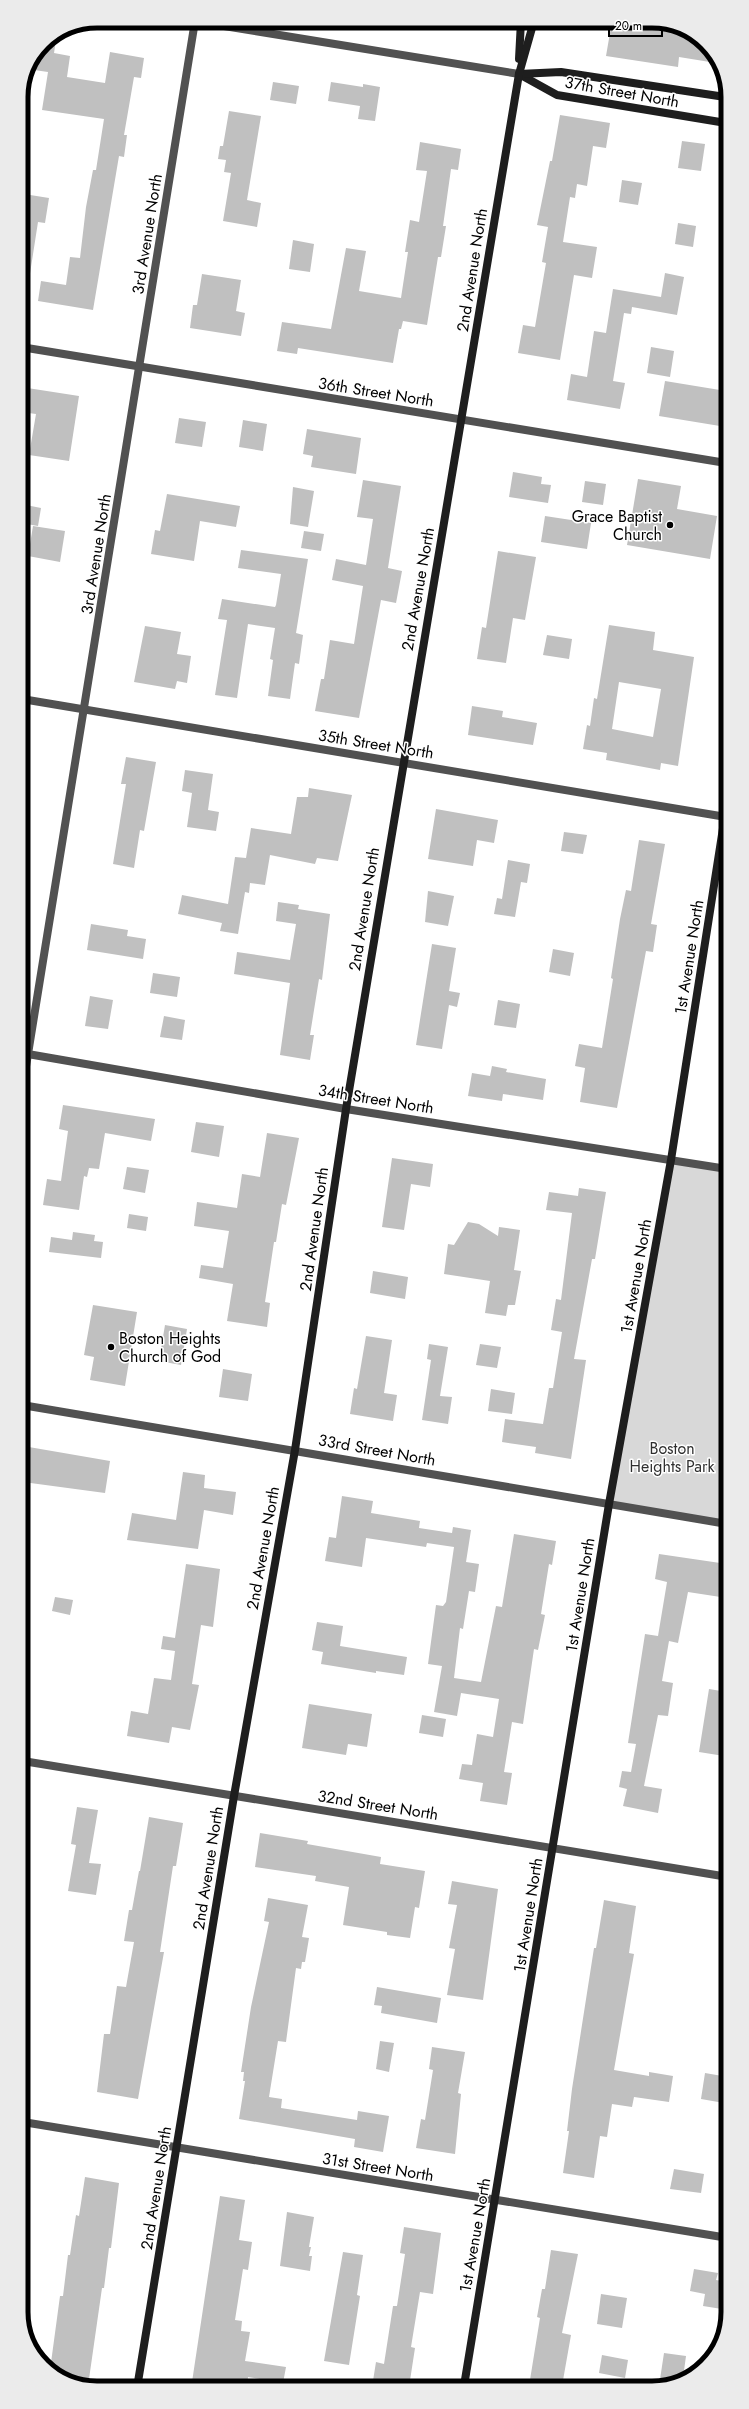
<svg xmlns="http://www.w3.org/2000/svg" width="749" height="2409" font-family="Jost,sans-serif">
  <style>
    .green { fill: #d8d8d8 }
    .building { fill: #c0c0c0; fill-rule: evenodd }
    .lines { fill: none; stroke-linecap: round; stroke-linejoin: round }
    .minor { stroke: #515151; stroke-width: 8 }
    .secondary { stroke: #1e1e1e; stroke-width: 8 }
    .poi-dot { fill: #000; stroke: #fff; stroke-width: 1.5 }
    .labels { text-anchor: middle; dominant-baseline: central; stroke-width: 3; stroke-linejoin: round; paint-order: stroke }
    .street-label { font-size: 16px; fill: #000; stroke: #fff }
    .poi-label { font-size: 16px; fill: #000; stroke: #fff; text-anchor: end }
    .park-label { font-size: 16px; fill: #2f2f2f; stroke: #fff }
    .rim { fill: none; stroke: #000; stroke-width: 5 }
  </style>
  <rect width="100%" height="100%" fill="#fff"/>
  <path class="green" d="M671,1160L727,1169V1524L609,1504Z"/>
  <g class="building">
    <path d="M612,21H657L702,40L716,63L679,57L678,67L606,56Z"/>
    <path d="M57,34L54,53L70,56L67,77L105,83L110,52L144,58L141,78L134,77L124,135H127L124,157L119,156L93,310L38,301L41,281L66,285L70,257L80,258L86,207L93,170H96L104,119L42,110L48,72L34,70L37,53L44,43Z"/>
    <path d="M273,82L299,86L296,104L270,100Z"/>
    <path d="M331,82L363,87V84L380,87L375,121L358,119L360,106L328,101Z"/>
    <path d="M229,111L261,116L247,200L261,203L257,227L223,221L231,173L224,172L226,160L218,159L220,146H223Z"/>
    <path d="M560,115L610,123L606,148L593,146L587,186L577,184L575,198L570,197L563,242L597,247L592,278L574,275L560,360L518,353L523,325L535,327L546,263L542,262L548,227L537,225L550,161H552Z"/>
    <path d="M682,141L705,144L701,171L678,168Z"/>
    <path d="M420,142L461,149L458,170L451,169L443,226H446L441,257H438L427,325L403,321L401,329H399L393,363L298,348L297,354L277,351L282,322L331,329L346,248L366,251L359,291L401,298L408,252H405L410,220L419,222L427,171L416,170Z"/>
    <path d="M622,180L642,183L638,205L619,202Z"/>
    <path d="M24,194L49,198L45,223L38,222L29,280L21,279V210Z"/>
    <path d="M678,223L696,226L693,247L675,244Z"/>
    <path d="M293,240L314,244L310,272L289,269Z"/>
    <path d="M665,273L684,277L677,315L632,307L631,314L624,313L613,381L625,383L620,409L567,400L571,374L587,377L594,331L606,333L613,289L661,297Z"/>
    <path d="M202,274L241,280L236,311L245,313L241,336L190,328L193,305H197Z"/>
    <path d="M651,347L674,351L670,377L647,373Z"/>
    <path d="M665,381L726,391V427L659,416Z"/>
    <path d="M21,387L79,396L69,461L29,455L36,414L21,412Z"/>
    <path d="M179,418L206,422L202,447L175,443Z"/>
    <path d="M243,420L267,424L263,451L239,447Z"/>
    <path d="M307,429L361,438L356,474L311,467L313,456L303,454Z"/>
    <path d="M513,472L542,477L541,484L551,485L548,503L509,497Z"/>
    <path d="M638,479L681,486L677,509L717,516L710,559L627,545Z"/>
    <path d="M363,480L401,486L388,568L402,571L396,603L381,600L359,718L315,711L321,679H324L330,640L354,644L363,586L332,580L336,559L366,565L373,519L357,517Z"/>
    <path d="M585,481L606,484L603,505L582,502Z"/>
    <path d="M293,487L314,491L308,527L290,524Z"/>
    <path d="M167,494L240,506L236,527L200,521L194,561L151,554L155,530L160,531Z"/>
    <path d="M21,504L41,508L38,526L21,523Z"/>
    <path d="M545,516L591,523L587,549L541,542Z"/>
    <path d="M33,526L65,531L60,562L28,556Z"/>
    <path d="M304,531L324,534L321,551L301,548Z"/>
    <path d="M241,550L308,559L296,633L303,635L299,664L295,663L290,699L268,696L273,660L270,659L275,628L248,624L237,698L215,695L227,620L218,619L222,599L275,607L276,605L281,574L238,568Z"/>
    <path d="M498,551L536,557L525,620L513,618L506,663L477,659L482,627L486,628Z"/>
    <path d="M609,625L655,632L653,650L694,657L678,766L661,763L660,770L606,760L607,753L583,749L587,725L590,726L594,698L597,699ZM619,682L661,689L653,737L612,729Z"/>
    <path d="M145,626L181,632L177,654L191,656L187,683L177,681L175,689L134,682Z"/>
    <path d="M547,635L572,639L569,659L543,655Z"/>
    <path d="M472,706L503,711L502,717L537,723L533,745L468,735Z"/>
    <path d="M126,757L156,762L144,831L140,830L134,868L113,864L126,784H121Z"/>
    <path d="M185,770L213,774L208,810L219,812L216,831L187,827L192,793L182,791Z"/>
    <path d="M309,788L352,795L338,861L317,858L315,864L270,855L265,885L250,883L249,893L245,892L238,934L220,931L222,923L178,914L182,895L228,904L235,857L246,858L251,828L291,834L297,797H308Z"/>
    <path d="M436,809L498,820L494,843L477,840L473,866L428,859Z"/>
    <path d="M564,832L587,835L583,854L561,851Z"/>
    <path d="M639,840L665,844L651,924L657,925L653,952L646,951L617,1108L580,1102L585,1068L575,1066L579,1044L602,1048L613,979L611,978L620,919L626,890L631,891Z"/>
    <path d="M508,860L530,864L527,883L521,882L515,917L494,914L497,898L502,899Z"/>
    <path d="M428,891L454,896L448,926L425,922Z"/>
    <path d="M278,902L299,905L298,909L330,914L322,980L319,979L310,1035H314L310,1060L280,1055L290,983L234,974L237,952L290,960L296,924L276,921Z"/>
    <path d="M91,924L128,930L127,936L146,939L143,959L87,950Z"/>
    <path d="M432,944L456,948L449,991L460,993L457,1007L449,1005L442,1049L416,1045Z"/>
    <path d="M553,949L574,953L570,976L549,972Z"/>
    <path d="M153,973L180,977L177,997L150,993Z"/>
    <path d="M90,996L113,1000L108,1029L85,1026Z"/>
    <path d="M498,1000L520,1004L516,1028L494,1025Z"/>
    <path d="M164,1016L185,1020L182,1040L160,1037Z"/>
    <path d="M492,1066L507,1069L506,1072L546,1079L543,1100L503,1094L502,1101L468,1096L472,1073L490,1076Z"/>
    <path d="M63,1105L155,1119L151,1141L105,1133L99,1169L89,1168L87,1177L84,1176L79,1210L43,1205L47,1179L61,1181L68,1131L59,1129Z"/>
    <path d="M196,1122L224,1126L219,1157L191,1152Z"/>
    <path d="M267,1133L299,1138L286,1205L282,1204L276,1242H274L265,1302L270,1303L267,1327L227,1321L233,1284L199,1278L201,1265L223,1268L229,1231L194,1226L197,1202L237,1208L242,1174L260,1177Z"/>
    <path d="M392,1158L433,1164L430,1187L411,1184L404,1230L382,1227Z"/>
    <path d="M127,1167L149,1170L145,1193L123,1189Z"/>
    <path d="M579,1188L606,1192L595,1259H592L574,1359L586,1360L571,1459L535,1453L536,1447L502,1442L505,1419L543,1424L549,1388H553L562,1332L551,1330L556,1299L561,1300L572,1213L546,1210L549,1192L578,1196Z"/>
    <path d="M129,1214L148,1217L146,1231L127,1228Z"/>
    <path d="M468,1222L479,1224L498,1236L499,1227L520,1230L514,1270L521,1271L515,1305H508L506,1316L485,1313L490,1281L444,1274L448,1244L454,1245Z"/>
    <path d="M73,1232L95,1235L94,1241L103,1242L101,1258L49,1252L51,1237L72,1240Z"/>
    <path d="M373,1271L408,1277L405,1299L370,1293Z"/>
    <path d="M93,1305L137,1312L125,1386L90,1380L94,1357L84,1355Z"/>
    <path d="M165,1325L187,1329L181,1365L159,1361Z"/>
    <path d="M366,1336L392,1340L384,1393L397,1395L393,1421L350,1414L354,1388L357,1389Z"/>
    <path d="M429,1344L448,1347L440,1396L452,1397L448,1424L422,1420L431,1360L427,1359Z"/>
    <path d="M480,1344L501,1347L497,1368L476,1365Z"/>
    <path d="M223,1369L252,1374L248,1401L219,1397Z"/>
    <path d="M491,1389L515,1393L512,1414L488,1411Z"/>
    <path d="M23,1446L110,1461L105,1493L23,1482Z"/>
    <path d="M183,1472L205,1475L204,1488L236,1492L233,1515L204,1510L198,1549L127,1540L132,1513L176,1520Z"/>
    <path d="M342,1496L373,1501L371,1513L420,1521L419,1528L452,1533L453,1527L471,1530L466,1562L479,1564L475,1592L469,1591L463,1629L460,1628L454,1678L481,1682L496,1606L502,1607L514,1534L556,1541L552,1565L549,1564L541,1614L545,1615L538,1650L534,1649L523,1724L512,1722L504,1772L512,1773L507,1805L480,1801L483,1783L459,1779L462,1764L472,1765L477,1734L493,1737L499,1699L461,1693L457,1716L434,1712L442,1666L428,1664L436,1605L443,1606L446,1602L454,1547L427,1543L426,1547L366,1538L362,1567L325,1561L329,1537L336,1538Z"/>
    <path d="M659,1554L727,1564V1598L688,1592L678,1643L669,1641L662,1681L673,1683L668,1716L658,1715L644,1786L662,1789L658,1813L623,1806L627,1789L619,1787L622,1771L631,1772L636,1744L628,1743L645,1634L658,1636L667,1582L655,1579Z"/>
    <path d="M186,1564L220,1569L213,1627L201,1625L192,1684L199,1685L190,1730L172,1727L169,1743L127,1736L131,1711L148,1714L154,1678L171,1680L175,1651L161,1649L163,1636L175,1638Z"/>
    <path d="M55,1597L73,1600L70,1615L52,1611Z"/>
    <path d="M317,1622L343,1626L340,1646L407,1657L404,1675L376,1671V1673L321,1664L323,1652L312,1650Z"/>
    <path d="M709,1689L727,1692L725,1734L727,1735L724,1756L699,1752Z"/>
    <path d="M309,1704L372,1714L367,1747L348,1744L346,1755L302,1748Z"/>
    <path d="M422,1715L446,1719L443,1737L419,1733Z"/>
    <path d="M77,1807L98,1810L89,1863L101,1864L96,1895L68,1891L76,1845L71,1844Z"/>
    <path d="M149,1817L183,1823L176,1866H173L160,1952H164L138,2099L97,2092L104,2034H110L117,1986L126,1987L134,1942L124,1941L129,1910H132L139,1871H140Z"/>
    <path d="M260,1833L308,1841L307,1844L381,1857L380,1864L425,1871L419,1908L415,1907L410,1938L387,1935V1932L343,1925L349,1887L315,1881L316,1876L255,1867Z"/>
    <path d="M452,1881L498,1889L483,2000L447,1995L455,1949L449,1948L457,1905L448,1904Z"/>
    <path d="M268,1898L308,1905L302,1937L309,1938L305,1962H302L301,1969L296,1968L286,2042L278,2041L269,2097L282,2099L281,2108L357,2120L358,2111L389,2116L383,2152L354,2147L355,2139L239,2119L245,2081H243L244,2072H241L251,2007L269,1922L264,1921Z"/>
    <path d="M604,1900L636,1906L629,1953L634,1954L614,2070L649,2076V2072L673,2076L669,2102L634,2097L632,2107L612,2104L607,2137L600,2136L594,2178L563,2173L569,2131H567L572,2089L594,1948H596Z"/>
    <path d="M377,1987L441,1998L437,2023L381,2013L382,2006L374,2005Z"/>
    <path d="M380,2041L394,2043L389,2072L376,2069Z"/>
    <path d="M432,2047L465,2052L458,2093L461,2094L455,2154L416,2148L421,2119L425,2120L433,2070L429,2069Z"/>
    <path d="M705,2073L728,2077L724,2103L701,2099Z"/>
    <path d="M674,2169L704,2174L701,2193L670,2189Z"/>
    <path d="M85,2177L119,2183L111,2248H109L104,2288H102L88,2386L50,2370L60,2296H63L68,2255H70L76,2215L79,2216Z"/>
    <path d="M220,2196L245,2200L239,2240L252,2242L248,2270L243,2269L235,2320L242,2321L241,2331L250,2332L245,2361L286,2367L283,2383L248,2377L247,2387H200V2383L192,2382Z"/>
    <path d="M287,2212L314,2217L309,2247H311L309,2256H312L310,2271L280,2266Z"/>
    <path d="M404,2227L441,2233L433,2294L420,2292L411,2347L415,2348L409,2387H372L376,2362L384,2364L393,2306H397L405,2254L400,2253Z"/>
    <path d="M551,2250L578,2254L562,2333L571,2335L562,2386H529L540,2318L537,2317L542,2289H545Z"/>
    <path d="M343,2252L363,2255L357,2295L360,2296L349,2365L324,2361Z"/>
    <path d="M694,2269L718,2273L716,2280L728,2282V2310L703,2306L705,2294L690,2291Z"/>
    <path d="M601,2294L627,2298L622,2328L597,2324Z"/>
    <path d="M664,2353L686,2356L683,2378L671,2385L659,2386Z"/>
    <path d="M602,2355L628,2360L625,2378L599,2373Z"/>
  </g>
  <g class="lines">
    <g class="minor">
      <path d="M193,21L519,74"/>
      <path d="M21,347L726,463"/>
      <path d="M22,699L726,817"/>
      <path d="M22,1053L346,1109L727,1169"/>
      <path d="M22,1091L195,21"/>
      <path d="M22,1405L727,1524"/>
      <path d="M23,1761L728,1877"/>
      <path d="M23,2122L728,2238"/>
    </g>
    <g class="secondary">
      <path d="M519,59L521,21"/>
      <path d="M519,74L557,95L726,123"/>
      <path d="M519,74L561,72L725,97"/>
      <path d="M464,2386L609,1504L671,1160L726,809"/>
      <path d="M137,2388L234,1796L295,1450L346,1109L519,74L534,21"/>
    </g>
  </g>
  <g class="poi-dot">
    <circle cx="670" cy="525" r="4"/>
    <circle cx="111" cy="1347" r="4"/>
  </g>
  <g class="labels">
    <g class="street-label">
      <text transform="translate(622 92) rotate(10)">37th Street North</text>
      <text transform="translate(147 234) rotate(-81)">3rd Avenue North</text>
      <text transform="translate(472 270) rotate(-81)">2nd Avenue North</text>
      <text transform="translate(376 392) rotate(9)">36th Street North</text>
      <text transform="translate(96 554) rotate(-81)">3rd Avenue North</text>
      <text transform="translate(418 589) rotate(-80)">2nd Avenue North</text>
      <text transform="translate(376 744) rotate(9)">35th Street North</text>
      <text transform="translate(364 909) rotate(-81)">2nd Avenue North</text>
      <text transform="translate(689 957) rotate(-81)">1st Avenue North</text>
      <text transform="translate(376 1099) rotate(9)">34th Street North</text>
      <text transform="translate(314 1229) rotate(-82)">2nd Avenue North</text>
      <text transform="translate(636 1276) rotate(-80)">1st Avenue North</text>
      <text transform="translate(377 1450) rotate(10)">33rd Street North</text>
      <text transform="translate(263 1548) rotate(-80)">2nd Avenue North</text>
      <text transform="translate(580 1595) rotate(-81)">1st Avenue North</text>
      <text transform="translate(378 1805) rotate(9)">32nd Street North</text>
      <text transform="translate(208 1868) rotate(-81)">2nd Avenue North</text>
      <text transform="translate(528 1915) rotate(-81)">1st Avenue North</text>
      <text transform="translate(378 2167) rotate(9)">31st Street North</text>
      <text transform="translate(156 2188) rotate(-81)">2nd Avenue North</text>
      <text transform="translate(475 2235) rotate(-80)">1st Avenue North</text>
    </g>
    <g class="poi-label">
      <text x="662" y="516">Grace Baptist<tspan x="662" dy="18">Church</tspan></text>
      <text x="119" y="1338" text-anchor="start">Boston Heights<tspan x="119" dy="18">Church of God</tspan></text>
    </g>
    <g class="park-label">
      <text x="672" y="1448">Boston<tspan x="672" dy="18">Heights Park</tspan></text>
    </g>
  </g>
  <path d="M0 0H749V2409H0ZM97 28H652A69 69 0 0 1 721 97V2312A69 69 0 0 1 652 2381H97A69 69 0 0 1 28 2312V97A69 69 0 0 1 97 28Z" fill="#ebebeb" fill-rule="evenodd"/>
  <path class="rim" d="M97 28H652A69 69 0 0 1 721 97V2312A69 69 0 0 1 652 2381H97A69 69 0 0 1 28 2312V97A69 69 0 0 1 97 28Z"/>
  <path d="M609 30v6h53v-6" fill="none" stroke="#000000" stroke-width="2"/>
  <text x="615" y="30" font-size="12" fill="#000000" stroke="#ffffff" stroke-width="3" paint-order="stroke">20 m</text>
</svg>
